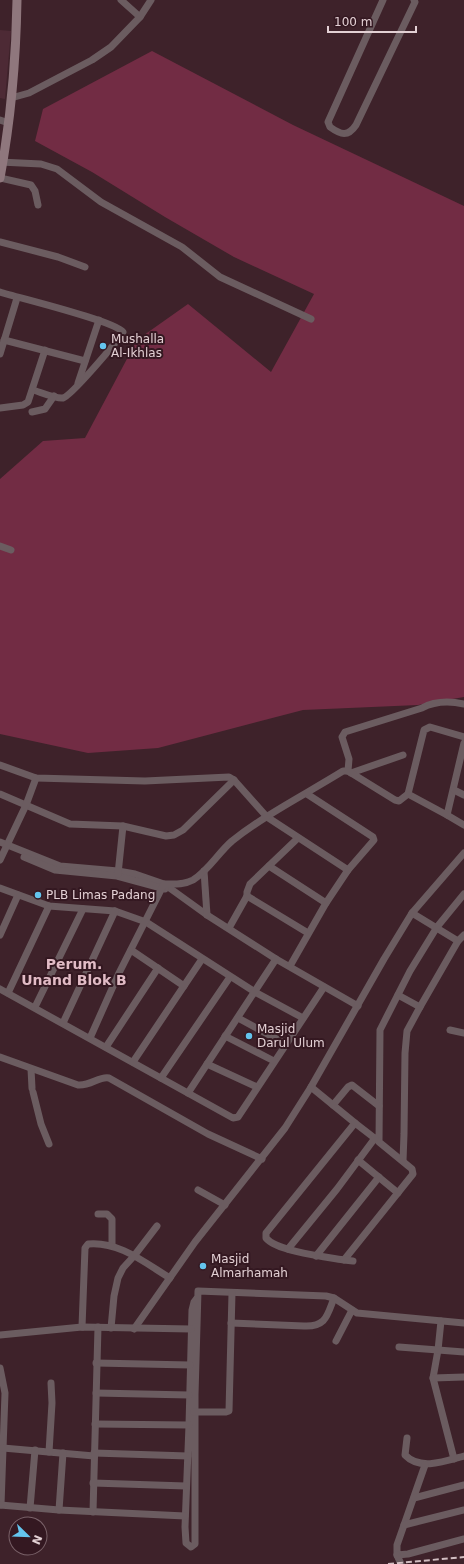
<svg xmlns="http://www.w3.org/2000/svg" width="464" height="1564" font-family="'DejaVu Sans',sans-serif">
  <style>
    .built { fill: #4d2a35 }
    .green { fill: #722c44 }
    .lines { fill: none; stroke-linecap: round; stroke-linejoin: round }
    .street { stroke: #6b5c60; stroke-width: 7 }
    .secondary { stroke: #8f777d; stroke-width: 9 }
    .rail { stroke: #d2bec2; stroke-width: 2; stroke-dasharray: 6 3; stroke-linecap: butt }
    .poi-dot { fill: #64c5ee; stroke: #341821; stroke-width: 1.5 }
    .labels { text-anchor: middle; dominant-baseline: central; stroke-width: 4; stroke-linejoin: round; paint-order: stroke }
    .poi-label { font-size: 12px; fill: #e3d0d4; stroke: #341821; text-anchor: start }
    .quarter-label { font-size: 14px; font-weight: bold; fill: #e2bcc6; stroke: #341821 }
  </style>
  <rect width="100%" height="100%" fill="#3e222a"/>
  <path class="built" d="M0,30L11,31L5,99L0,98Z"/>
  <path class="green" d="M152,51L293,125L464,206V697L418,705L303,710L158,748L88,753L0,734V479L43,441L85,438L137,340L188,304L271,372L314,294L234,257L165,217L92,172L35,141L43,109Z"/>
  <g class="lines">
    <g class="street">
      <path d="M121,0L140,17"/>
      <path d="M383,0L328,122L330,127C341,135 348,137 356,125L415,2L414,0"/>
      <path d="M11,98L29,93L92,60L111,47L140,17L151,0"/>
      <path d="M0,120L9,123"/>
      <path d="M0,162L41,164L57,169L101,202L182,247L220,277L311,319"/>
      <path d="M0,178L31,185L35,191L38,205"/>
      <path d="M0,242L58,257L85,267"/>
      <path d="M0,292C19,298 115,321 123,332C117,342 71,396 63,398C56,399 40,392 33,390"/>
      <path d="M4,340L85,361"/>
      <path d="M0,354L17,298"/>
      <path d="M78,383L99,320"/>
      <path d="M0,408L23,405L28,402L45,350"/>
      <path d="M32,412L45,409L54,396"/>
      <path d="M0,546L11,550"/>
      <path d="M464,743L447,815L464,825"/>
      <path d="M0,765L36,778L145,781L229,777L234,780L267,817L348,870"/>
      <path d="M348,771L349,759L342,737L345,732L422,708C435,701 450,701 464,704"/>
      <path d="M351,773L403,755"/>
      <path d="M454,790L464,795"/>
      <path d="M0,794L70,824L123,826L166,836L174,835L183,830L234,780"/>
      <path d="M408,794L447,815"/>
      <path d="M298,838L250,884L247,892V896L308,933"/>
      <path d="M0,842L60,866L118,871L135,874L164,884L207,915L276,959L358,1006"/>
      <path d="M24,857L55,870L117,876L165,889"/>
      <path d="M0,860L26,805L36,778"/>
      <path d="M269,866L326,903"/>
      <path d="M204,871L207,915"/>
      <path d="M118,874L123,826"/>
      <path d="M0,888L49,906L115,911L146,922L255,992L303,1018"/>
      <path d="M412,913L458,941"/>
      <path d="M229,928L247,896"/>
      <path d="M0,935L18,895"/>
      <path d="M131,950L184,986"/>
      <path d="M290,966L326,903L348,870L374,840L373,837L307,794"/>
      <path d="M0,989L233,1118L238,1117L324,987"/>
      <path d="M8,993L49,906"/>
      <path d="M398,995L420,1007"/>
      <path d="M35,1007L83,909"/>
      <path d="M238,1018L286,1044"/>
      <path d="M63,1023L115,911"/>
      <path d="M450,1030L464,1033"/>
      <path d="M225,1036L274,1061"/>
      <path d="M90,1038L119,973L164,884C173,884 184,885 193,880C209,870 218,853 232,841C266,814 306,794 343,771H348L395,800L399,801L408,794L424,730L430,727L464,737"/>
      <path d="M106,1047L158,968"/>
      <path d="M0,1057L78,1085C91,1086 99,1076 109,1078L208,1134L262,1159"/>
      <path d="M133,1062L202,959"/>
      <path d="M207,1064L257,1087"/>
      <path d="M31,1069L32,1088"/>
      <path d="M161,1078L230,977"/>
      <path d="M311,1087L355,1123L266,1233V1238C276,1251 326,1257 344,1260L413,1174L412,1169L379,1142L380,1030L410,971L437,927L464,894"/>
      <path d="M33,1092L41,1124L49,1144"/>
      <path d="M188,1093L276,959"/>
      <path d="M333,1105L348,1087L352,1085L379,1106"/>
      <path d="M355,1123L377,1140"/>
      <path d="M358,1160L398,1193"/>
      <path d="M403,1161L404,1134L405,1053L407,1031L420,1007L458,941L464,935"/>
      <path d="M198,1190L225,1205"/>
      <path d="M98,1214H107L112,1219V1245"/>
      <path d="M288,1249L337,1189L375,1138"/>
      <path d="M316,1256L379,1177"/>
      <path d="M344,1260L353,1261"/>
      <path d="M197,1298L194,1302L192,1310L189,1425L185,1527L186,1543L191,1547L195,1544V1395L198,1291L326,1296L334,1298L357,1313L464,1323"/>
      <path d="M441,1321L438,1350L433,1378L454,1459"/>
      <path d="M231,1323L304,1326C326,1327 327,1316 334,1298"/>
      <path d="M82,1327L85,1248L88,1244C119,1241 145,1263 170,1278"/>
      <path d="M111,1328L114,1296L118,1278L123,1268L134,1256L157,1226"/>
      <path d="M134,1329L195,1242L285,1128L311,1087L384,959L412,913L464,853"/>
      <path d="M0,1335L82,1327L191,1329"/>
      <path d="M336,1341L352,1310"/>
      <path d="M399,1347L464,1352"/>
      <path d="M96,1363L190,1365"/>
      <path d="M0,1368L5,1393L1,1505"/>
      <path d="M433,1378L464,1377"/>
      <path d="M96,1393L189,1395"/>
      <path d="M194,1412H226L229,1411L232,1293"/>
      <path d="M95,1424L189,1425"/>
      <path d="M407,1438L405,1455C420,1471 446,1461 464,1456"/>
      <path d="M3,1448L94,1456"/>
      <path d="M49,1452L52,1403L51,1383"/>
      <path d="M94,1453L188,1456"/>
      <path d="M425,1465L397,1545V1555L408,1554L464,1539"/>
      <path d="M93,1483L186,1486"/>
      <path d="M414,1498L464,1485"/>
      <path d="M0,1505L59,1510L185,1516"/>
      <path d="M30,1508L35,1450"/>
      <path d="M59,1510L63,1453"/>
      <path d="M93,1512L98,1327"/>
      <path d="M404,1525L464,1510"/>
      <path d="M397,1555L401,1564"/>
    </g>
    <path class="secondary" d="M0,178C11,119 16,60 17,0"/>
    <path class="rail" d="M388,1564L464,1557"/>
  </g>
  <g class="poi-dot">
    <circle cx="103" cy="346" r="4"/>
    <circle cx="38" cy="895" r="4"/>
    <circle cx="249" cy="1036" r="4"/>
    <circle cx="203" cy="1266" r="4"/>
  </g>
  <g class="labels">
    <g class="poi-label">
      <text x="111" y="339">Mushalla<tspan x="111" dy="14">Al-Ikhlas</tspan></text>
      <text x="46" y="895">PLB Limas Padang</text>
      <text x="257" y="1029">Masjid<tspan x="257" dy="14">Darul Ulum</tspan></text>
      <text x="211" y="1259">Masjid<tspan x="211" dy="14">Almarhamah</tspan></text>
    </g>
    <g class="quarter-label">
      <text x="74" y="964">Perum.<tspan x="74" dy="16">Unand Blok B</tspan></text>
    </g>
  </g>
  <g transform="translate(28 1536) rotate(113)"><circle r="19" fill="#341821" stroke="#7a6269"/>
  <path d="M0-3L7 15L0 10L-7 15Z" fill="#64c5ee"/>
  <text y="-6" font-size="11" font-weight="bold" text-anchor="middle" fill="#e3d0d4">N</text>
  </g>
  <path d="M328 26v6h88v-6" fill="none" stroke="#e3d0d4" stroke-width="2"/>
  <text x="334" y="26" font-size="12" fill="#e3d0d4" stroke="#341821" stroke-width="3" paint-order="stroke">100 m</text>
</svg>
